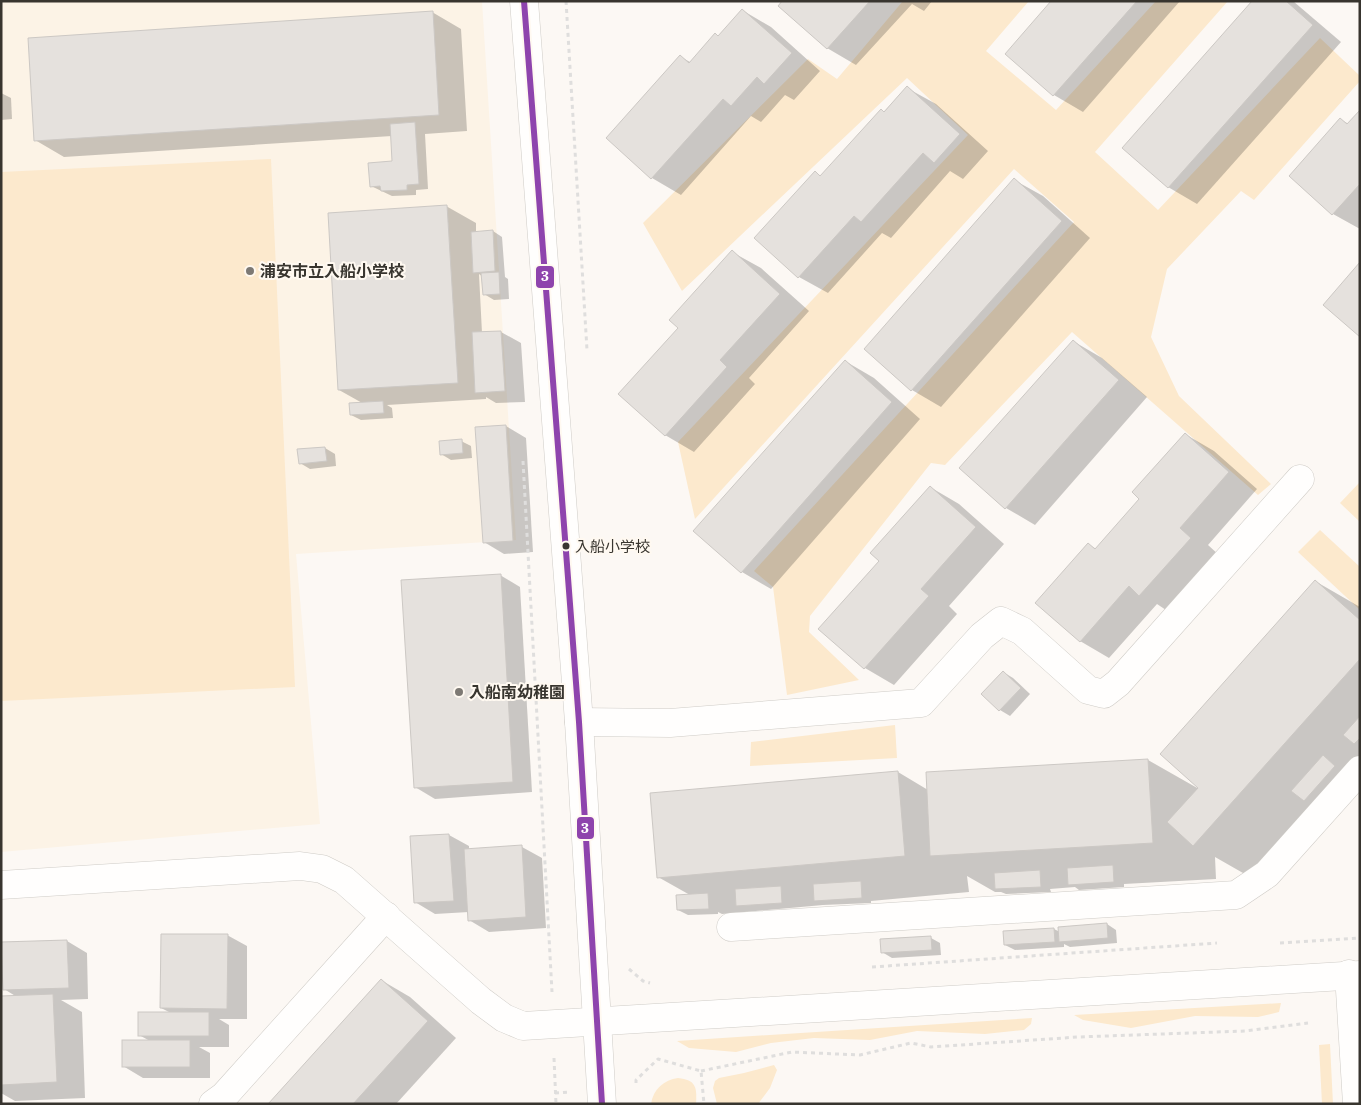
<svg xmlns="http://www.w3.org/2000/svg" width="1361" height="1105" font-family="'IBM Plex Serif','Noto Sans JP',serif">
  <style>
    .built { fill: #fcf3e6 }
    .green { fill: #fce9cd }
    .shadow { fill: #0003 }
    .building { fill: #e5e1dd; stroke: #ccc8c4 }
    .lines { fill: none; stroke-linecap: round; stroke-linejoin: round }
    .minor-casing { stroke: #cfccc7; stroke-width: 29 }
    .path { stroke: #dfdedd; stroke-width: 3; stroke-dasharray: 4 4; stroke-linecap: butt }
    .minor { stroke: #fffefd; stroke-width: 28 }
    .bus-1-casing { stroke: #fff9f1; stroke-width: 10 }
    .bus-1 { stroke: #8e44ad; stroke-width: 6 }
    .poi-dot { fill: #7d7974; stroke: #fff9f1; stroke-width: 2 }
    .bus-dot { fill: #38352f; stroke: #fff9f1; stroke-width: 2 }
    .labels { text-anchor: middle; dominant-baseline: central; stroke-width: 4; stroke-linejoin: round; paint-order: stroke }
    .bus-label { font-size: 15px; fill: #38352f; stroke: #fff9f1; text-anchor: start }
    .poi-label { font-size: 16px; font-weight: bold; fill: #38352f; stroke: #fff9f1; text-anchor: start }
    .line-badge { stroke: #fff9f1; stroke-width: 2 }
    .badge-label { font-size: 14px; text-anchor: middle; font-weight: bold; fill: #fff }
  </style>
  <rect width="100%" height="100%" fill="#fcf8f4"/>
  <path class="built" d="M1,1H482L516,540L296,554L320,824L1,852Z"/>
  <g class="green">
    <path d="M903,1H1029L986,51L1056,110L1156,1H1228L1095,152L1158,210L1320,38L1360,76V81L1254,200L1241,191L1167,269L1151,337L1179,396L1271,484L1258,495L1072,332L945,465L931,463L810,616L809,632L859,680L787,695L773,587L754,571L1074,222L1014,169L695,519L678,442L968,135L907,78L682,291L643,223L808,59L837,79Z"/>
    <path d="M271,159L295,687L1,701V172Z"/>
    <path d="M1360,482V522L1340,503Z"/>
    <path d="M1320,530L1360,567V610L1298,552Z"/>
    <path d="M895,725L897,758L750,766L751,742Z"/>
    <path d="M1281,1003L1279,1012L1258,1017L1195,1016L1131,1028L1083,1020L1074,1015Z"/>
    <path d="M1032,1018L1031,1024L1024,1030L985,1034L917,1031L870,1040L814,1038L771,1043L736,1052L689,1048L677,1041Z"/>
    <path d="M1330,1044L1333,1104H1322L1319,1045Z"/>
    <path d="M774,1065L777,1070L770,1088L758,1104H717L713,1088L715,1081L719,1078L744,1073Z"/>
    <path d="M678,1078C696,1080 697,1087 696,1104H651C653,1089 664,1080 678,1078Z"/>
  </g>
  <g class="shadow">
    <path d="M784,1H932L924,11L912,4L856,65L827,48Z"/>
    <path d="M1053,1H1180L1083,112L1054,95Z"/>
    <path d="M1254,1H1293L1341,42L1197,204L1168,187Z"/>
    <path d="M742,10L771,27L820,71L794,100L785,95L761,122L751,116L681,195L652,178L681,57L690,62L718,37Z"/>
    <path d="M432,12L461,29L467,131L425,134L428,189L416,190V195L392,196L371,186L394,162L392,136L64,157L35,140Z"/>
    <path d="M907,88L936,104L988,151L963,179L950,171L891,238L882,233L828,293L799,277L815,172L821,176Z"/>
    <path d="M1,93L11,98L12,119L1,120Z"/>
    <path d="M1360,112V229L1333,214L1341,120L1349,124Z"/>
    <path d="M1014,180L1043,196L1090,238L941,407L912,390L865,349Z"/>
    <path d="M446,206L476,223V233L493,231L502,237L505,277L508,279L509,299L494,300L484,294L483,277L479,274L482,333L501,332L521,343L525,402L496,403L486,397V399L387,405L392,408L393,418L361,420L351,415L364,404L339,390Z"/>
    <path d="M732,252L761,268L809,311L749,378L755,384L694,452L665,435Z"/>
    <path d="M1073,341L1102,358L1147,397L1035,525L1006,508Z"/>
    <path d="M845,361L874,378L920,419L771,589L742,572L695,530Z"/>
    <path d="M506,426L526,438L533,552L504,554L484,542Z"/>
    <path d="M1185,434L1214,451L1257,489L1208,545L1219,555L1169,612L1157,604L1109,658L1080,641L1088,545L1097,549L1141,499Z"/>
    <path d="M461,441L471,446L472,458L451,460L441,454Z"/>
    <path d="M325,448L335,454L336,466L310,469L300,463Z"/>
    <path d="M930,487L959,504L1004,544L949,606L957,614L894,685L865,668L820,629L881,561Z"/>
    <path d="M500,575L520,587L532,792L435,799L415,787Z"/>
    <path d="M1315,581L1360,607V767L1257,881L1215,857L1216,879L1124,884V887L1079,890L1075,887L1050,889L1051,892L1006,894L1001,892H995L967,876L969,892L871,901V903L823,905L722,914L718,912V914L688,915L678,910L690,895L658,877L898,772L928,790L1148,760L1199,789Z"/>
    <path d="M1003,672L1013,678L1030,694L1010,716L1000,710L983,694Z"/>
    <path d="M449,835L469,846V850L522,847L542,858L546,928L489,932L469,920V912L435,914L415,902L411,838Z"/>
    <path d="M1107,924L1116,930L1117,943L1070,947L1064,944V947L1015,950L1005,945L1054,929L1060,932Z"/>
    <path d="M227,935L247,946V1019H219L229,1025V1047H199L210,1053V1078H143L123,1066L150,1041L139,1035L171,1013L161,1008Z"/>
    <path d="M931,938L940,943L941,955L892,958L882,952Z"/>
    <path d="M67,941L87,953L88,999L61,1000L82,1012L85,1098L15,1101L1,1093V998L17,997L4,989L3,943Z"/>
    <path d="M381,980L410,997L456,1038L396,1104H270Z"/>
  </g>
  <g class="building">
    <path d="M782,1H870L827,49L778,6Z"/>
    <path d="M1051,1H1137L1053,96L1005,54Z"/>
    <path d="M1252,1H1286L1313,25L1168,188L1122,148Z"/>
    <path d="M742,9L792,53L764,84L757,77L731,106L723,99L651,179L606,138L680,55L689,63L715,33L718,36Z"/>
    <path d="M433,11L439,115L34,141L28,38Z"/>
    <path d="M907,86L960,134L934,163L923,153L861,222L854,216L798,278L754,238L815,171L820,176L881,109L884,112Z"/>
    <path d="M1360,110V184L1332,215L1289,176L1340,118L1347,124Z"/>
    <path d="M415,122L419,184L407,185V190L381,191L380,186L370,187L368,163L392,161L390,124Z"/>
    <path d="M1014,178L1062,221L911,391L864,349Z"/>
    <path d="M447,205L458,383L338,390L328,213Z"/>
    <path d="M493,230L495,271L473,273L471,232Z"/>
    <path d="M732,250L780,294L720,360L727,367L665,436L618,394L678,328L669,320Z"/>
    <path d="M1360,262V337L1323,305Z"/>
    <path d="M499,272L500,294L483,295L481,273Z"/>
    <path d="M501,331L505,391L475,393L472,332Z"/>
    <path d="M1073,340L1119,380L1005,509L959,468Z"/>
    <path d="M845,360L892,402L741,573L693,531Z"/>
    <path d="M383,401L384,413L350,415L349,403Z"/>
    <path d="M506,425L513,541L483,543L475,427Z"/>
    <path d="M1185,433L1229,472L1180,528L1191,538L1139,596L1129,586L1080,642L1035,603L1088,543L1095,549L1139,499L1132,492Z"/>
    <path d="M462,439L463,453L440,455L439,441Z"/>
    <path d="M325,447L327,461L299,464L297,449Z"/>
    <path d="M930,486L976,527L921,589L929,596L864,669L818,629L879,561L870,553Z"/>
    <path d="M501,574L513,782L414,788L401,580Z"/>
    <path d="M1315,580L1360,620V659L1193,846L1167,822L1198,788L1160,754Z"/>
    <path d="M1003,671L1021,688L999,711L981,694Z"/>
    <path d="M1360,716V738L1354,744L1343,735Z"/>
    <path d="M1323,755L1335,766L1304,801L1291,791Z"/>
    <path d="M1148,759L1153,843L930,856L926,772Z"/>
    <path d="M898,771L905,856L657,878L650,793Z"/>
    <path d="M449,834L454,901L414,903L410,836Z"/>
    <path d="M522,845L526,917L468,921L464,849Z"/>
    <path d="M1113,865L1114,882L1068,885L1067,868Z"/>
    <path d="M1040,870L1041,887L995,889L994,873Z"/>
    <path d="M861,881L862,898L814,901L813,884Z"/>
    <path d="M781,886L782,903L736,906L735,889Z"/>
    <path d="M708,893L709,909L677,910L676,895Z"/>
    <path d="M1107,923L1108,938L1059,942L1058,927Z"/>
    <path d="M1054,928L1055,942L1004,945L1003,931Z"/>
    <path d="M161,934H228L227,1009L160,1008Z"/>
    <path d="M931,936L932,950L881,953L880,939Z"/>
    <path d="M67,940L69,988L3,990L1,942Z"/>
    <path d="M381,979L428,1021L353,1104H268Z"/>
    <path d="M53,994L57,1082L1,1085V996Z"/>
    <rect x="138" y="1012" width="71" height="24"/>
    <rect x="122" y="1040" width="68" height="27"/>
  </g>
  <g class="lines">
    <defs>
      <g id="minor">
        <path d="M524,1L579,722L602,1104"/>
        <path d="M579,722L670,723L921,703L982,636L1001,621L1022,631L1088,690L1104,694L1118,683L1300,479"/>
        <path d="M1,885L300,866L322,869L344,880L481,1001L504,1018L523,1026L1360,975"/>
        <path d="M731,927L1236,895L1267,874L1360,770"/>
        <path d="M1349,974L1357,1104"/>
        <path d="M213,1104L224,1096L386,916"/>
      </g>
    </defs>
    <use href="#minor" class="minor-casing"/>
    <g class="path">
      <path d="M566,1L587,350"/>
      <path d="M523,461L552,992"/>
      <path d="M1280,943L1360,938"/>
      <path d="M872,967L1217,943"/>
      <path d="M629,969L643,981L650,983"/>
      <path d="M554,1058L556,1104"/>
      <path d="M701,1071L792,1052L860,1055L911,1043L931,1047L1078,1037L1245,1031L1308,1023"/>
      <path d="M636,1083V1080L658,1059L701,1071L704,1104"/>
      <path d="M555,1093L569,1092"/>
    </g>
    <use href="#minor" class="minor"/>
    <defs>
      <path id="bus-1" d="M524,1L579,722L602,1104"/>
    </defs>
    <use href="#bus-1" class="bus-1-casing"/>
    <use href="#bus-1" class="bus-1"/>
  </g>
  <g class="poi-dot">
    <circle cx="250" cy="271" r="5"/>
    <circle cx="459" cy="692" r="5"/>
  </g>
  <circle class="bus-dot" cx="566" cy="546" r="4.5"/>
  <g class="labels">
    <g class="bus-label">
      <text x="575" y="546">入船小学校</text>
    </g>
    <g class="poi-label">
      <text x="260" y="271">浦安市立入船小学校</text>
      <text x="469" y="692">入船南幼稚園</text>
    </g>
  </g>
  <g class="line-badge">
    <rect x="535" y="265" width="20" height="24" rx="5" fill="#8e44ad"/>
    <rect x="576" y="816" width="19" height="24" rx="5" fill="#8e44ad"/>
  </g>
  <g class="badge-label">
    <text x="545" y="281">3</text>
    <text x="585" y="833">3</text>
  </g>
  <rect width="1361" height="1105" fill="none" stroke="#38352f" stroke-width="5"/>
</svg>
